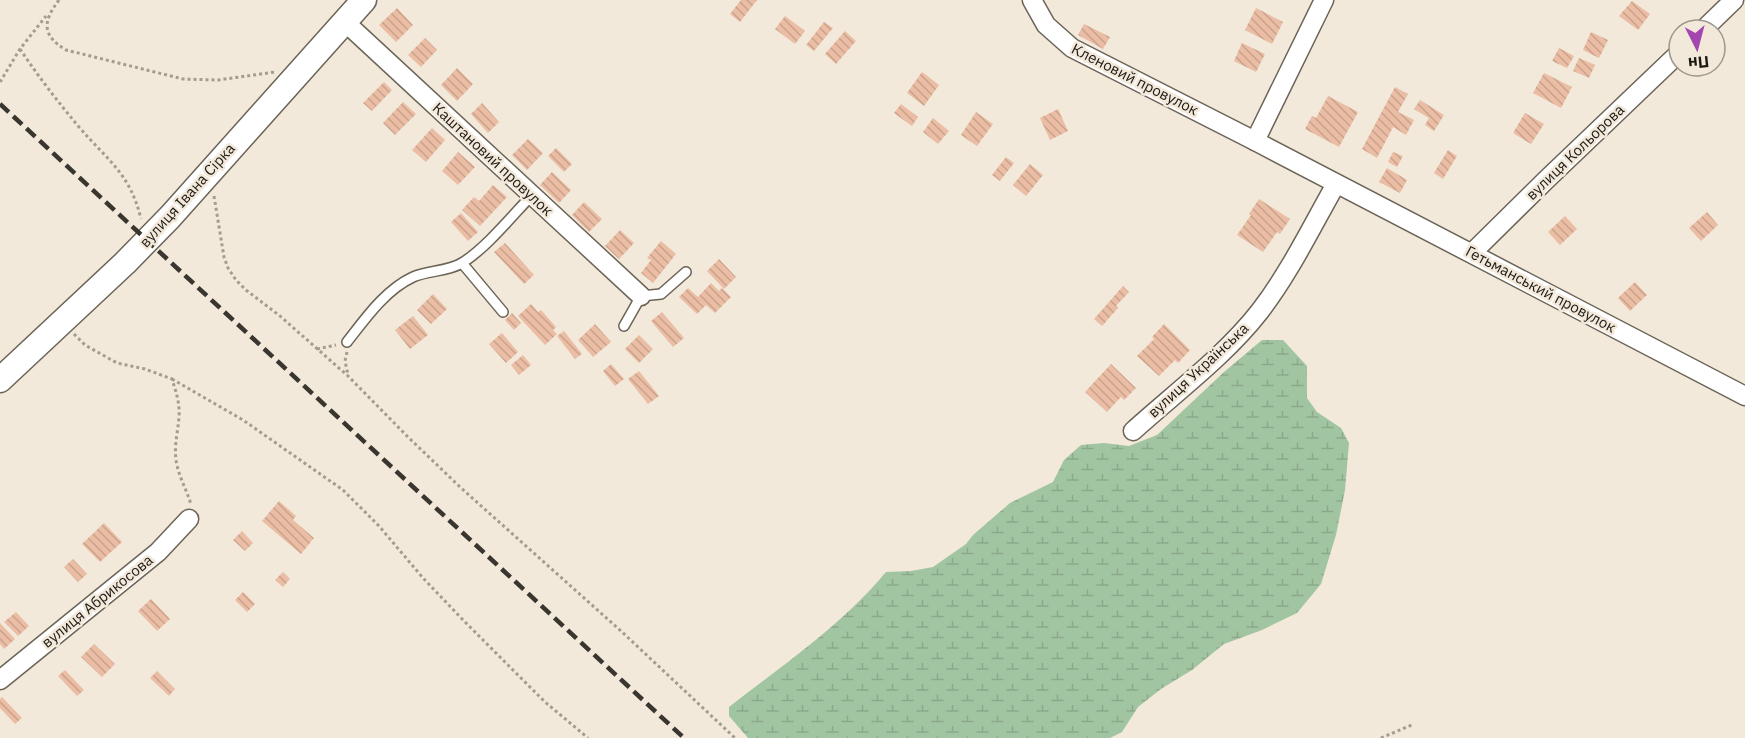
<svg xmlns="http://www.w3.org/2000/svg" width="1745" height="738" font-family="'IBM Plex Sans',sans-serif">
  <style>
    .wetland { fill: url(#wetland-marsh) }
    .building { fill: url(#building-back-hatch) }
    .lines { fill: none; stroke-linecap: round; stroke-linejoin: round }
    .lane-casing { stroke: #6b6457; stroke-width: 12 }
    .street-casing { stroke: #6b6457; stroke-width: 21 }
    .secondary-casing { stroke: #6b6457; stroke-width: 27 }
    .path { stroke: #a39c91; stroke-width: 3; stroke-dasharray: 3 3; stroke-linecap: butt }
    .lane { stroke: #fff; stroke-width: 9 }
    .street { stroke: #fff; stroke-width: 18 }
    .secondary { stroke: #fff; stroke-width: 24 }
    .rail { stroke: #39352f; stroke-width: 4.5; stroke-dasharray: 12 6; stroke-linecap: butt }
    .labels { text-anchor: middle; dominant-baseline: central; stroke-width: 5; stroke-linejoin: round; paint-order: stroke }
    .street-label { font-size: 15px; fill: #1c1914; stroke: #f2e9da }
  </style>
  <defs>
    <pattern id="wetland-marsh" width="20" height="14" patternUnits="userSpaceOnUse" patternTransform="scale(1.5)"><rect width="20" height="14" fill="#a2c5a1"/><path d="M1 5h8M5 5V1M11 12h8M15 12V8" fill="none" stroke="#8ba98a"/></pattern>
    <pattern id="building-back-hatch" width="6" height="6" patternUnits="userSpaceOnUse" patternTransform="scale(1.5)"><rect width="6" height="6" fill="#ebbda4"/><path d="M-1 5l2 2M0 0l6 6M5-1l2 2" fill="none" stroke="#c9a28c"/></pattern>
  </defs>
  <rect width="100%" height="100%" fill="#f2e9da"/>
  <path class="wetland" d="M1262,340H1283L1307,366V398L1317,412L1341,428L1349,443L1345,490L1336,535L1321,584L1297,613L1262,630L1224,644L1192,670L1161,689L1138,707L1122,732L1110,738H748L729,716V707C783,665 842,625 886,572L911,571L933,567L966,544L973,535L1010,503L1053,482L1064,460L1081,445L1104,443L1129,446L1157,435L1224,372Z"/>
  <g class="building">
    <path d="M741,0H757L740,22L730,14Z"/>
    <path d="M1632,1L1650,14L1638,30L1619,16Z"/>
    <path d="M397,8L413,25L396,42L379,25Z"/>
    <path d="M1256,8L1283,22L1272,44L1245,30Z"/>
    <path d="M785,16L805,31L795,44L775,29Z"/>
    <path d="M824,22L833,28L814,51L806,45Z"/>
    <path d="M1084,24L1110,37L1103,49L1078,35Z"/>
    <path d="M845,31L856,41L836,64L825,54Z"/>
    <path d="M1591,32L1608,40L1599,58L1583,50Z"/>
    <path d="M425,38L437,50L421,67L408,55Z"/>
    <path d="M1242,43L1265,54L1256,72L1234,61Z"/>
    <path d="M1559,48L1574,56L1567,68L1552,61Z"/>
    <path d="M1579,58L1595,65L1589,78L1573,71Z"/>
    <path d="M457,68L473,84L457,101L441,85Z"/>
    <path d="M922,72L939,85L924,106L907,93Z"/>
    <path d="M1544,73L1572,87L1561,108L1533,93Z"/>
    <path d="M384,82L392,90L372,111L363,103Z"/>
    <path d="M1395,87L1408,94L1398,112L1414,120L1406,135L1393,127L1377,158L1362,149Z"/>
    <path d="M1328,96L1358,112L1339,147L1305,129L1312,116L1316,118Z"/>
    <path d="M1420,100L1444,115L1434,131L1425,125L1429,118L1414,109Z"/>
    <path d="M403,102L416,114L395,135L383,123Z"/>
    <path d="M482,103L499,122L488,133L471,114Z"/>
    <path d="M901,104L918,117L912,126L894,113Z"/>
    <path d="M1058,109L1068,131L1050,140L1040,118Z"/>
    <path d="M976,112L993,124L977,146L961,135Z"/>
    <path d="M1525,113L1544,124L1531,144L1513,133Z"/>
    <path d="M933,118L949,131L938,144L923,132Z"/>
    <path d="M432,128L445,140L426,162L412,150Z"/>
    <path d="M528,139L543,153L527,170L512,155Z"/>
    <path d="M556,148L572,164L564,172L548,156Z"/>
    <path d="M1448,150L1457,156L1443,179L1434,173Z"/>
    <path d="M458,152L475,167L458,185L442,171Z"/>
    <path d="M1393,152L1403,156L1397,167L1388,162Z"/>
    <path d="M1006,157L1014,163L1000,181L992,175Z"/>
    <path d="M1030,164L1043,175L1026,196L1013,185Z"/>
    <path d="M1387,168L1407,180L1400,193L1379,182Z"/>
    <path d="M552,172L571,190L559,203L540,185Z"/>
    <path d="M493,185L507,197L480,226L462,210L474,197L479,201Z"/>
    <path d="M1259,199L1290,219L1280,234L1277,232L1263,252L1237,235L1251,215L1249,214Z"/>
    <path d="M584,202L602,219L589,232L572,215Z"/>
    <path d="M1707,212L1718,225L1701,241L1689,228Z"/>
    <path d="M461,213L478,232L468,241L451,222Z"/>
    <path d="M1565,216L1577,229L1560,245L1548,232Z"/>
    <path d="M620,230L634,243L619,259L605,246Z"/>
    <path d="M661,241L676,254L653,283L641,273L651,260L647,258Z"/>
    <path d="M505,243L534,275L524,284L494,252Z"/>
    <path d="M719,259L736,277L724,289L707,271Z"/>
    <path d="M1635,282L1647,295L1630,311L1618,298Z"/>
    <path d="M711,283L719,291L722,288L731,297L715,313L706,305L697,314L679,297L688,288L698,297Z"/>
    <path d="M1123,286L1129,292L1116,306L1118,308L1102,326L1094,319Z"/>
    <path d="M433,294L447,309L431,324L417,310Z"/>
    <path d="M531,304L538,312L541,310L556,327L553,330L557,334L545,345L518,316Z"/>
    <path d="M662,312L684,338L673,347L651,321Z"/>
    <path d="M512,313L521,323L514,330L505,320Z"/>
    <path d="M413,316L428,335L410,349L395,330Z"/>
    <path d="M595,324L611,342L593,357L578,340Z"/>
    <path d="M1164,324L1190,350L1178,363L1175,360L1159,376L1137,356L1154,339L1152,337Z"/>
    <path d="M564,331L582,354L575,359L557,336Z"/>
    <path d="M502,333L518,352L506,363L489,344Z"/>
    <path d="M639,335L653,349L639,363L625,349Z"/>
    <path d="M523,355L531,365L519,375L511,365Z"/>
    <path d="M611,364L624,379L615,386L603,371Z"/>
    <path d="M1111,364L1136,388L1124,400L1121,397L1107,412L1085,392Z"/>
    <path d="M639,371L659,396L648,404L628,379Z"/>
    <path d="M279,501L296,516L293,520L314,538L301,554L262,521Z"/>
    <path d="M104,523L122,542L100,562L82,544Z"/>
    <path d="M242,531L253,543L245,551L233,540Z"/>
    <path d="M73,559L87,574L78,582L64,567Z"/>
    <path d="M283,572L290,579L283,587L275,580Z"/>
    <path d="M243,592L255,604L247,612L235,600Z"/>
    <path d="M151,599L170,619L157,631L138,611Z"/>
    <path d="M16,612L29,626L18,636L4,622Z"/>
    <path d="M0,623L15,639L4,649L0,644Z"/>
    <path d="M94,644L115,664L102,677L81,657Z"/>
    <path d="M65,670L84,690L77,696L58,676Z"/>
    <path d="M157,671L175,689L169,696L150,678Z"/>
    <path d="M2,697L22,718L15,724L0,708V699Z"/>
  </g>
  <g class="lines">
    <defs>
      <g id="lane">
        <path d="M462,263L503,312"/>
        <path d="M624,326L641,296L661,294L686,272"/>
        <path d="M347,342C365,319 385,290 413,277C429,270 447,272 462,263C486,248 512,216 532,195"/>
      </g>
      <g id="street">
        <path d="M1032,0L1046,25L1072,48L1255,141L1745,396"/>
        <path d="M345,22L641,296"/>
        <path d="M1703,30L1734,0"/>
        <path d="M1255,141L1324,0"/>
        <path d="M1472,253L1546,180L1679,53"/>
        <path d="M1133,431C1175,393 1226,355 1260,311C1290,272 1312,226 1336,184"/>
        <path d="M0,680L158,552L189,519"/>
      </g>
      <path id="secondary" d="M0,380L125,263L170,217L364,0"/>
    </defs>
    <use href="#lane" class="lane-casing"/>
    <use href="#street" class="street-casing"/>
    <use href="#secondary" class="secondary-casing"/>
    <g class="path">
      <path d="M59,0C43,21 41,35 66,50L183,79L218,80L275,72"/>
      <path d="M20,49C38,76 58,102 79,127C108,161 130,173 141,219"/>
      <path d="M0,82L20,49L46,16"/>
      <path d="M214,196L224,257L228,268L236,280L246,290L280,316L348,376L408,437L459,486L621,631L735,738"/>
      <path d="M74,334L85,345L117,363L145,369L172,379C176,392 180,403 179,417C178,431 174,445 176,460C178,474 185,487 190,501V505"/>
      <path d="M317,349L336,345"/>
      <path d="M347,352L345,361L348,375"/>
      <path d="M172,379L243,420L343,490L379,526L423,578L464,621L545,702L588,738"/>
      <path d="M1381,738L1414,724"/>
    </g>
    <use href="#lane" class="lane"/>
    <use href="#street" class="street"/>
    <use href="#secondary" class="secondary"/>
    <path class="rail" d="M0,104L684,738"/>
  </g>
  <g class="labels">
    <g class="street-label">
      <text transform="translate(1135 79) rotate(27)">Кленовий провулок</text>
      <text transform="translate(1575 152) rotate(-44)">вулиця Кольорова</text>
      <text transform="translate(493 159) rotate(43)">Каштановий провулок</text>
      <text transform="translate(187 195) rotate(-48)">вулиця Івана Сірка</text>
      <text transform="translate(1541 289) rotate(28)">Гетьманський провулок</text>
      <text transform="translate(1198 370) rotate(-43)">вулиця Українська</text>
      <text transform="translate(97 601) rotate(-39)">вулиця Абрикосова</text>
    </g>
  </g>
  <g transform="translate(1697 48) rotate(174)"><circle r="28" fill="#f2e9da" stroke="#9c968b" stroke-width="1.5"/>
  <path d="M0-4.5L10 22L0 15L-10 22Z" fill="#a346b0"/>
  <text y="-9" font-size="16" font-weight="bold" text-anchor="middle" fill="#1c1914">Пн</text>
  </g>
</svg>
